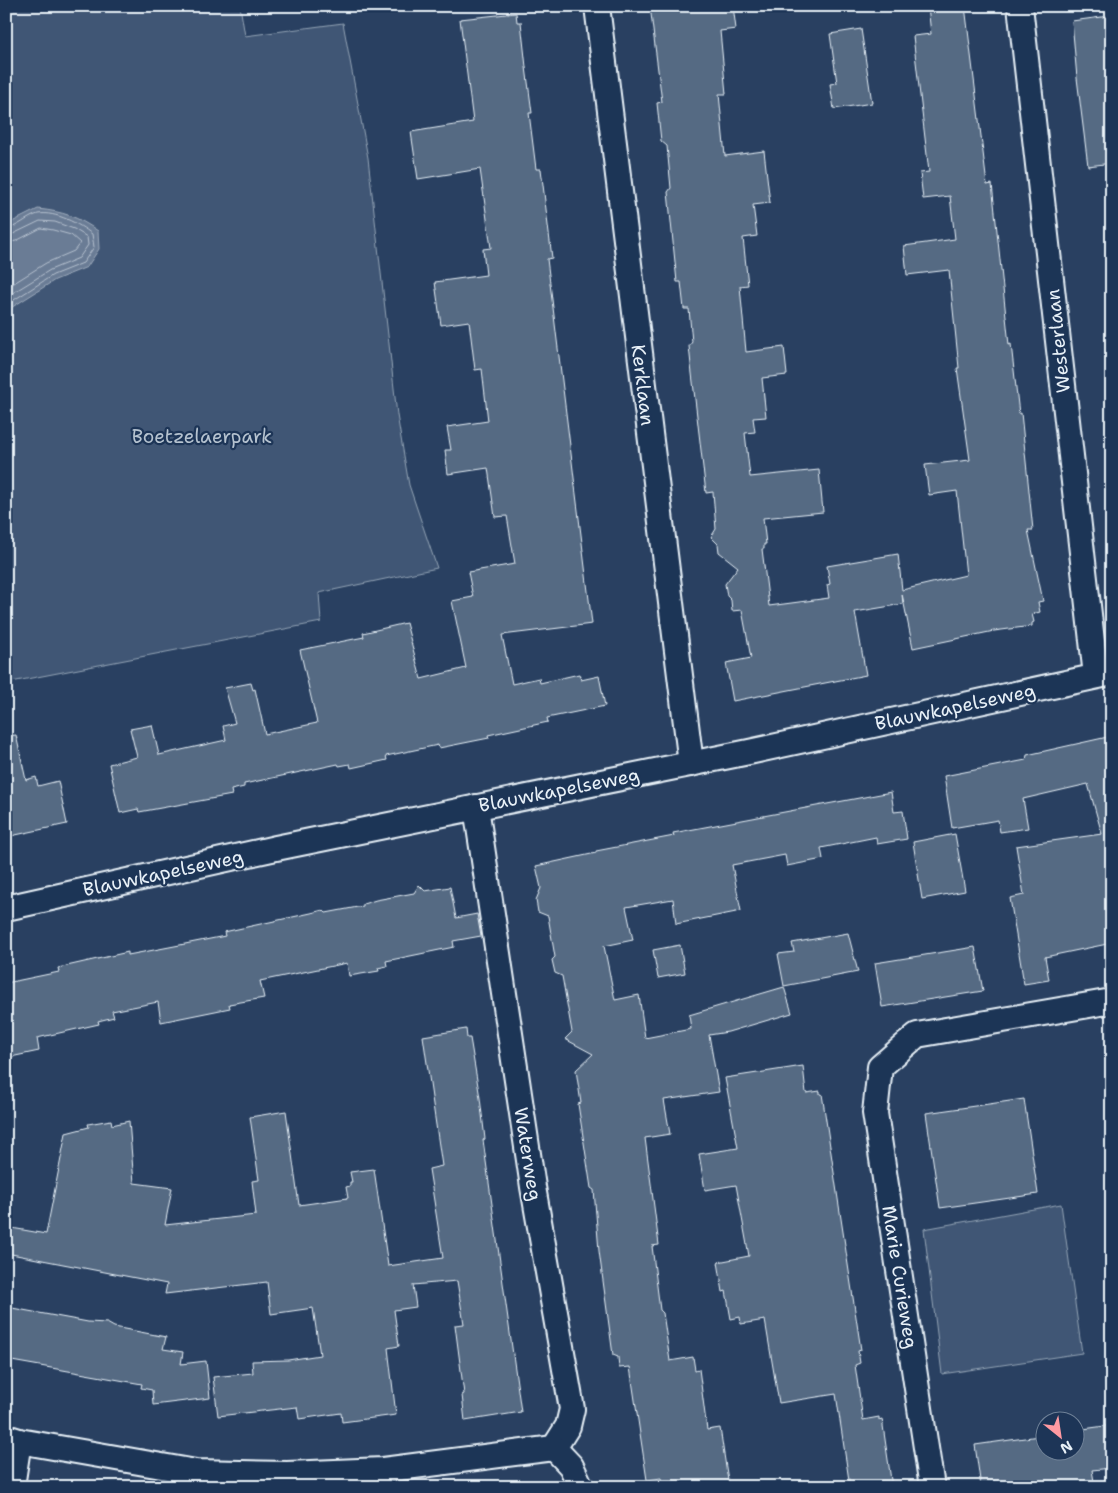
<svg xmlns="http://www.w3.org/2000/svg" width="1118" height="1493" font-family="'Shantell Sans',sans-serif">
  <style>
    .green { fill: #415774; stroke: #94a4b6 }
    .water { fill: #6b7c95; stroke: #9dabbd }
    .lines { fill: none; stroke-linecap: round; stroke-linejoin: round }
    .shore { stroke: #b6c2d0; stroke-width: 1 }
    .building { fill: #556a83; stroke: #e8f1f8 }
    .minor-casing { stroke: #e8f1f8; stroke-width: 28 }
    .minor { stroke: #1d3557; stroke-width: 24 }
    .labels { text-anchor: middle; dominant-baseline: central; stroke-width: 4.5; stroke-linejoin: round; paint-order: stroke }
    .street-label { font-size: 19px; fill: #e8f1f8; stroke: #1d3557 }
    .park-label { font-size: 19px; fill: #b6c3d0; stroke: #1d3557 }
  </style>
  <rect width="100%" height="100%" fill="#294061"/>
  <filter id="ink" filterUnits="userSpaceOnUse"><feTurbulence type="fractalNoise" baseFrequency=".02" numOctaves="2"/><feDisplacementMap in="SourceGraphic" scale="10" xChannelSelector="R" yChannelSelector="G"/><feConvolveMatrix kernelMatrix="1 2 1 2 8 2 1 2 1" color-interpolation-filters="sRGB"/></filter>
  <g filter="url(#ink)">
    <g class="green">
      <path d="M6,6H240L245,36L343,23L368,158L397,415L409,485L437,568L319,593L321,622L6,683Z"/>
      <path d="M1061,1204L1082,1353L942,1374L924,1229Z"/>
    </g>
    <path class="water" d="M38,209C64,212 76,216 98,231L99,249L87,267L55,280L6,311V225Z"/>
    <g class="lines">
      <g class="shore">
        <path d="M6,229C17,228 27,217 38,214C56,211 79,224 92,234L94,247L83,263L53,275L6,305"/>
        <path d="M6,235L13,234L40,221L55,222L74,229L87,237L88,245L79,258L50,270L6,297"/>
        <path d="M6,243L16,241L41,228L53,230L71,235L80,243L74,251L46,263L6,288"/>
      </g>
    </g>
    <g class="building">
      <path d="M650,6H733L736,29L720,31L726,94H719L725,156L764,151L770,203L753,205L757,236L743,238L748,285L740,286L746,352L784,347L787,375L762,378L766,417L753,418L755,432L745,433L750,477L819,470L823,512L763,518L766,544H764V549H762L769,606L829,598L827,585L830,584L827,566L898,554L902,590L966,575L957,491L929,495L925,465L970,460L957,368H959L949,270L907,275L904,246L955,239L950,196L923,199L920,173L929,172L913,36L931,34L928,6H965L987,185L992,184L1009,345L1011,344L1019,414L1021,413L1033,530H1028L1043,601L1038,602L1040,612L1032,614L1034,622L1032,623V626L994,631L913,648L902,594L903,604L855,612L866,675L733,701L726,663L751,658L742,610L732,611L731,600L727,596L725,584L738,567L719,552L718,544L711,537L716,529L713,492L706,493L691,365L689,346L692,342L689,309H684L681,282H677L668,192L671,188L667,146L661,141L657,103L662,102Z"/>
      <path d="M516,13L517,22H521L526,67L532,113H529L536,169H541L543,185L552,258L547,259L592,624L502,635L512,684L539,678L540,683L579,674L581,680L599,676L605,706L547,718L548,722L488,735L489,738L439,748L438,745L386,756L387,760L351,768L350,764L339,766L338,764L244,784V787L231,790L232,795L139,812L138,809L120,813L109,764L137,757L130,729L152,725L159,755L226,740L223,726L235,723L225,688L251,683L253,690L255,689L265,734L317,723L300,650L364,637L363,633L406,623L421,679L466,668L452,601L473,597L468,572L515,564L507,516L495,517L488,468L448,474L445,450H451L447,427L488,421L482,369L475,370L469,321L441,325L435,282L486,275L483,249L491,248L480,169L418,179L411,132L473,122L460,19Z"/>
      <path d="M1109,16L1112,17V163L1088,166L1077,78L1072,21Z"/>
      <path d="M861,29L872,103L834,109L830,84L837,83L830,34Z"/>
      <path d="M16,735L26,780L36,777L38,786L58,781L67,824L6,837V736Z"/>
      <path d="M1112,736V943L1045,957L1049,980L1024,984L1010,898L1024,895L1016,846L1102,834L1088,784L1023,799L1028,828L1000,832L998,820L952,828L944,776L1026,760L1027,755Z"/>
      <path d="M891,792L894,812L903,811L907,839L877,844L876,837L821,848L823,859L787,866L785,855L732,865L741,911L676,924L673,899L626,907L633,940L604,946L615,1000L639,995L645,1038L691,1029L689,1015L784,987L792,1013L728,1032L709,1035L719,1092L664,1100L670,1134L645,1138L659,1245L652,1246L660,1310L663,1313L670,1361L693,1357L695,1370L699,1369L707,1430L720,1428L729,1487H682L681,1481L662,1484L661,1478L647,1480L630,1367L619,1368L618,1357L613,1355L599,1251L594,1190L591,1188L578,1104L581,1103L576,1070L593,1054L565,1039L572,1032L562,976L555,973L552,960L555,957L548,916L538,912L536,900L541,888L536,866L596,853V851L674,836L673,833Z"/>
      <path d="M955,834L965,891L922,899L913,842Z"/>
      <path d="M419,885L425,891L450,887L456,918L477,914L481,936L453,941L454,947L386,961L387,966L378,968L379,971L349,976L347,963L260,981L264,998L229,1004L230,1008L161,1022L158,1002L112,1011L114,1017L98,1021L99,1024L37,1038L39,1051L6,1058V983L59,972L58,968L128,952V955L185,944L225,936L224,932L311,913L323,910L326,913L363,906V904L376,900L414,893Z"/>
      <path d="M848,933L858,972L784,986L778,954L794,952L792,943Z"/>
      <path d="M680,945L685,973L658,978L653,950Z"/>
      <path d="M975,947L983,991L882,1007L875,963Z"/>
      <path d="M466,1029L467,1038H470L480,1098L485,1139L483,1140L521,1412L465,1421L462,1395L464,1394L455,1325L464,1324L457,1281L413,1285L416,1307L394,1310L399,1346L388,1348L396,1415L342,1422L341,1413L299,1419L297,1407L218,1416L213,1377L253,1373L252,1361L288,1360L320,1355L313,1308L271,1314L267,1282L165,1294L167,1284L6,1253V1227L46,1234L66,1133L89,1127L88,1124L111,1120L112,1125L129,1121L134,1183L172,1188L165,1225L256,1215L252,1181L259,1180L250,1117L286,1111L299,1205L348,1198L346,1187L350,1186V1182H352L350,1172L374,1169L388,1266L443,1258L429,1169L442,1166L423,1036Z"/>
      <path d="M803,1066L806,1093L820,1091V1094H822L861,1350L858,1351L860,1363L855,1365L863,1420L879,1417V1420L882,1419L892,1487H850L836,1394L779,1403L765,1320L741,1324L740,1317L731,1319L726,1291L723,1292L718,1262L749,1256L736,1185L705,1190L699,1154L738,1148L725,1078Z"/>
      <path d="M1024,1099L1038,1194L940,1208L926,1113Z"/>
      <path d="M12,1308L88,1322L107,1323L114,1327L166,1337L163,1349L183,1352L181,1364L206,1361L210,1398L153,1405L152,1390L141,1388L142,1384L6,1360V1321L10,1322Z"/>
      <path d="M1112,1425V1468L1092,1470L1095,1487H981L975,1445L1046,1435V1450H1076V1430Z"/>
    </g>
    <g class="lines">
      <defs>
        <g id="minor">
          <path d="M597,6L691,764"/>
          <path d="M1020,6L1096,676"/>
          <path d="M476,807L533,1187L572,1409L568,1426L554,1448"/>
          <path d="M6,908L276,848L749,752L1112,673"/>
          <path d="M6,1437L19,1441L196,1472L287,1474L383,1470L554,1448"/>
          <path d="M554,1448L571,1466L581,1487"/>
          <path d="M14,1487L13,1480L19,1441"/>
          <path d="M932,1487L875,1113L880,1067L917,1035L1112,1001"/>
        </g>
      </defs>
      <use href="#minor" class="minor-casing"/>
      <use href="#minor" class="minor"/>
    </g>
  </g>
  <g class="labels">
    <g class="street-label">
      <text transform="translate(1058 341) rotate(-96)">Westerlaan</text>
      <text transform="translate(643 385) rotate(83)">Kerklaan</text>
      <text transform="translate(955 707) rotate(-12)">Blauwkapelseweg</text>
      <text transform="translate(559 790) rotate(-11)">Blauwkapelseweg</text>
      <text transform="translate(163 873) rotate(-12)">Blauwkapelseweg</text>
      <text transform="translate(528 1154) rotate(81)">Waterweg</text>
      <text transform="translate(900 1277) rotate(81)">Marie Curieweg</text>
    </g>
    <g class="park-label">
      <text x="202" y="436">Boetzelaerpark</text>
    </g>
  </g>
  <rect width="1118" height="1493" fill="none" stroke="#1d3557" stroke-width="25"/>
  <rect x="12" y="12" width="1093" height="1468" fill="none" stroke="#e8f1f8" stroke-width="2" filter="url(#ink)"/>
  <g transform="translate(1060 1436) rotate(150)"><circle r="24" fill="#1d3557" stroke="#6e8097"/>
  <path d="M0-4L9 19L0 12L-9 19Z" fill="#ff9aa2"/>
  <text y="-8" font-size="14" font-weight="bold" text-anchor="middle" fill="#e8f1f8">N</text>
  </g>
</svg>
